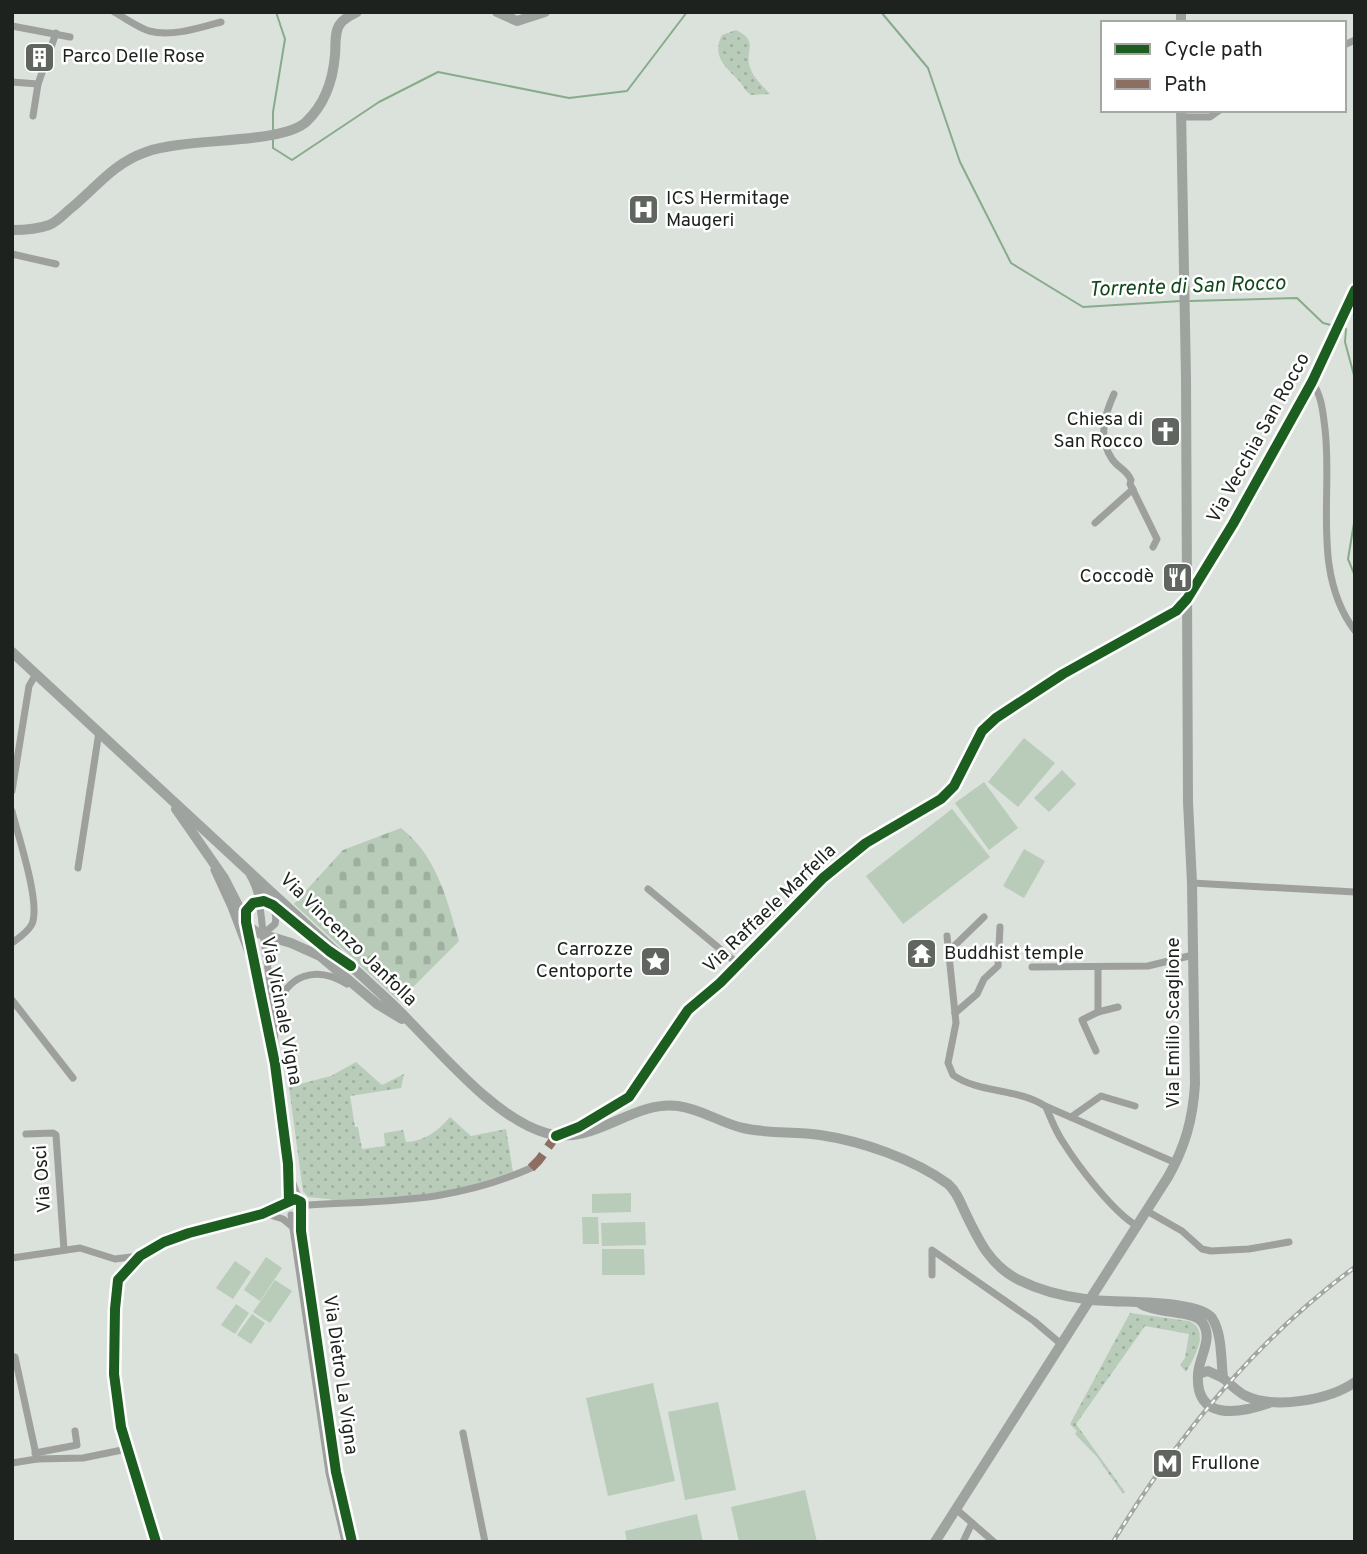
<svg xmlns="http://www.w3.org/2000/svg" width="1367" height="1554" font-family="Overpass,sans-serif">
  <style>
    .grass { fill: url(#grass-dots) }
    .cemetery { fill: url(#cemetery-stones) }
    .garden { fill: #b8ccb9 }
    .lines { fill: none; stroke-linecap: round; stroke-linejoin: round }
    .stream { stroke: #88ac8b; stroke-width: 2 }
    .minor { stroke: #9ea09e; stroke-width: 7 }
    .major { stroke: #9fa3a0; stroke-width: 10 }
    .rail-casing { stroke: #a3a6a3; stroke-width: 4.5 }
    .rail { stroke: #fff; stroke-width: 2; stroke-dasharray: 5; stroke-linecap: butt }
    .quiet { stroke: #8d6e63; stroke-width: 9; stroke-dasharray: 18 9; stroke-linecap: butt }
    .cycleway-casing { stroke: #fff; stroke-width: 15 }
    .cycleway { stroke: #1b5e20; stroke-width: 10 }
    .labels { text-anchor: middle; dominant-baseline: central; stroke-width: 5; stroke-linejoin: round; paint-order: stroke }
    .poi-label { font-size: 19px; fill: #1d221e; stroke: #fff; text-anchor: start }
    .street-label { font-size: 19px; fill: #1d221e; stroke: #fff }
    .water-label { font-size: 21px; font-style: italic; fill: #11481b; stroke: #fff }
  </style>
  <defs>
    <pattern id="grass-dots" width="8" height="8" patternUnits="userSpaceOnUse" patternTransform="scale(1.75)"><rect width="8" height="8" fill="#b8ccb9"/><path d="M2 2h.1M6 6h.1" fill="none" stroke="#9eaf9f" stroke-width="1.8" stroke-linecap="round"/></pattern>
    <pattern id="cemetery-stones" width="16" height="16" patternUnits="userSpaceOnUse" patternTransform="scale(1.75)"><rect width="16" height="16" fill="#b8ccb9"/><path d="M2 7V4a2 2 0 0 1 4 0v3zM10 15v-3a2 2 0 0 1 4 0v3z" fill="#9eaf9f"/></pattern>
  </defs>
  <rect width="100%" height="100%" fill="#dbe1db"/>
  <g class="grass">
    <path d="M736,30C760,42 744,50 750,67C753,78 763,86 770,94L751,95C745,91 744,87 740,82C726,67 711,57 722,35Z"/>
    <path d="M356,1062L382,1085L404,1074L401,1088L350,1096L355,1127H358L362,1149L385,1146L384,1133L403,1130L406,1142C425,1141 438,1131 450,1117L471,1136L506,1129L513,1172L457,1190L407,1196L337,1200L308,1197L303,1191L288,1080L298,1079L300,1084L331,1076Z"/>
    <path d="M1130,1313L1189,1321C1211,1330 1194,1358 1186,1372L1180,1365L1185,1358L1189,1334L1145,1326L1076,1424L1125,1492L1123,1494L1097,1457L1075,1434L1077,1431L1070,1424Z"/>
  </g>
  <path class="cemetery" d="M401,828C437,856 447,900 459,941L399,1001L294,904L343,850Z"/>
  <g class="garden">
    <path d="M1024,738L1055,763L1018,807L988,782Z"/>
    <path d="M1062,770L1076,784L1049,812L1034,798Z"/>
    <path d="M984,782L1018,828L989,850L955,803Z"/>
    <path d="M952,809L990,857L903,924L866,876Z"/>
    <path d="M1024,849L1045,861L1024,898L1003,886Z"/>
    <path d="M631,1193V1212L592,1213V1194Z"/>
    <path d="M582,1217H598L599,1244H583Z"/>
    <path d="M645,1222L646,1245L602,1246L601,1223Z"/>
    <path d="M602,1249H644L645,1275H602Z"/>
    <path d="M266,1257L282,1268L260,1301L244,1290Z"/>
    <path d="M235,1261L251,1272L233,1299L216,1288Z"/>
    <path d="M275,1280L292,1291L270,1323L253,1312Z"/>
    <path d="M236,1304L249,1313L235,1334L221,1325Z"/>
    <path d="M252,1314L265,1323L251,1344L237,1335Z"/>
    <path d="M653,1383L675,1481L608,1496L586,1398Z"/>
    <path d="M718,1402L736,1490L685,1500L668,1412Z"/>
    <path d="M805,1490L817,1542H739L731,1507Z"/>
    <path d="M697,1514L703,1542H627L625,1531Z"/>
  </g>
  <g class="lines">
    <g class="stream">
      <path d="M881,12L928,68L960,162L1011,263L1083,307L1181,301"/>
      <path d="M273,131V112L285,39L276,12"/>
      <path d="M273,140V148L292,160L379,102L438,72L569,98L627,91L687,12"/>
      <path d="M1190,301L1297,298L1323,323L1335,326"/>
      <path d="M1340,327L1346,329L1345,342L1355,379"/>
      <path d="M1355,517L1348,559L1355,576"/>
    </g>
    <g class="minor">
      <path d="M114,12C125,18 137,27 149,31C172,37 199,28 221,22"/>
      <path d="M12,26L70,37"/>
      <path d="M1344,45L1355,40"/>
      <path d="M12,82L38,84"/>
      <path d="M33,116L38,84L56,33"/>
      <path d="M1181,117H1210L1220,110"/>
      <path d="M12,254L56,264"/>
      <path d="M1312,382C1322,396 1323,413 1325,429C1333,495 1311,573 1355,631"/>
      <path d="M1114,394C1104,416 1098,438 1112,459C1118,468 1127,470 1131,480L1130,484L1157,539L1153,547"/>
      <path d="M1095,523L1133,489"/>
      <path d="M12,791L29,686L36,674"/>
      <path d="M12,811C18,836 41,903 32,924C28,932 19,938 12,943"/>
      <path d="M78,868L99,732"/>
      <path d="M214,870L231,907L251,960"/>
      <path d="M250,876C261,894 261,919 264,940C269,977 275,1013 275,1050"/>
      <path d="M1192,883L1355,892"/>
      <path d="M256,885C266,897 279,908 275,924L263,934"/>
      <path d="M648,889L738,964"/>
      <path d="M947,936L956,1023L948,1063L953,1075C980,1094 1018,1088 1045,1106L1176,1163"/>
      <path d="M948,952L984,917"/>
      <path d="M1032,967L1148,966L1193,955"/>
      <path d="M12,1000L73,1078"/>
      <path d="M276,1011C286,974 316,965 347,984"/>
      <path d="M1098,1012L1118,1007"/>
      <path d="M955,1013L977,994L984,979L998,966L1000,927"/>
      <path d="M1096,1051L1082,1020L1098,1012V967"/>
      <path d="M1046,1107C1051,1119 1056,1132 1063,1142C1078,1166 1113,1212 1137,1226"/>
      <path d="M1071,1117L1101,1096L1135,1106"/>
      <path d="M567,1132L607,1113L629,1097L688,1010L720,983L823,878L866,843L941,799L954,786L982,731L996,718L1063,674L1172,615L1187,599L1233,524L1312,382L1355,290"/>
      <path d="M26,1134L53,1133L56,1135L64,1250"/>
      <path d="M291,1178L299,1200"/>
      <path d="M289,1201L288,1164L275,1064L246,922V911L253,903L264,901L273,905L330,952"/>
      <path d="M301,1202L309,1205C391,1200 452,1203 531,1168"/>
      <path d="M1147,1211L1182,1231L1202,1249L1211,1251L1249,1249L1289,1242"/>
      <path d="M267,1214L283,1219L294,1228"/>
      <path d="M291,1215L329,1473L345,1542"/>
      <path d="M12,1258L80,1248L115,1259L139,1256"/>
      <path d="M932,1275V1250L1034,1321L1061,1344"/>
      <path d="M15,1357L37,1459"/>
      <path d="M463,1433L485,1542"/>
      <path d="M35,1453L77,1445L75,1431"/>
      <path d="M12,1463L37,1459L83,1458L127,1449"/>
      <path d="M956,1509L994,1542"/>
      <path d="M156,1542L121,1427L114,1374L115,1309L118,1280L140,1256L164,1242L189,1233L262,1214L295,1199L301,1202V1231L336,1472L352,1542"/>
      <path d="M963,1542L972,1523"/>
    </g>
    <g class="major">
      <path d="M497,12L517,21L545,12"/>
      <path d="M1181,12V23"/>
      <path d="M12,230C24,230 38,229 49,225C57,222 64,214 70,209C97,187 112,164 146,152C186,137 280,145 306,122C324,105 333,80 335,55C336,46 334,32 340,24C344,18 351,15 357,12"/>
      <path d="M12,652C137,769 264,884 389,1001C432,1041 490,1117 546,1133C593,1147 632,1100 678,1106C701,1109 721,1123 743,1128C768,1134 795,1131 820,1135C861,1141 914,1159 948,1184C956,1191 960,1201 964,1210C978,1239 989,1265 1019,1280C1041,1291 1062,1296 1085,1299C1112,1304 1197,1298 1212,1318C1222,1333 1221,1360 1223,1378C1230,1384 1237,1391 1244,1395C1273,1410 1330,1400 1355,1382"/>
      <path d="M176,809L224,878L249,927L258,933L291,943L320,956L377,1004L402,1019"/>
      <path d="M1141,1304C1157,1314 1193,1310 1202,1322C1214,1338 1199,1357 1198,1374C1195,1421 1238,1414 1269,1403"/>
      <path d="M1198,1374L1208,1371L1223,1378"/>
      <path d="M935,1542L1168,1177C1185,1147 1193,1119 1195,1084L1192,883L1188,802L1186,378L1181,110"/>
    </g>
    <defs>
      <path id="rail" d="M1113,1542C1176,1438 1257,1339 1355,1267"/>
    </defs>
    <use href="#rail" class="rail-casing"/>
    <use href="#rail" class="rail"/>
    <path class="quiet" d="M531,1168L539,1160L556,1136"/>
    <defs>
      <g id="cycleway">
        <path d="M556,1136L579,1127L629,1097L688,1010L720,983L823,878L866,843L941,799L954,786L982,731L996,718L1063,674L1176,611L1187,599L1233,524L1312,382L1355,290"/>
        <path d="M289,1201L288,1164L275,1064L246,922V911L253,903L264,901L273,905L329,951L351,966"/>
        <path d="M156,1542L121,1427L114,1374L115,1309L118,1280L140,1256L164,1242L189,1233L262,1214L295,1199L301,1202V1231L336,1472L352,1542"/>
      </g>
    </defs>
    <use href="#cycleway" class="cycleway-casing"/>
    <use href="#cycleway" class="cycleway"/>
  </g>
  <defs>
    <symbol id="building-square" viewBox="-11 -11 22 22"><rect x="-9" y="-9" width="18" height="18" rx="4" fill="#606560" stroke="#fff"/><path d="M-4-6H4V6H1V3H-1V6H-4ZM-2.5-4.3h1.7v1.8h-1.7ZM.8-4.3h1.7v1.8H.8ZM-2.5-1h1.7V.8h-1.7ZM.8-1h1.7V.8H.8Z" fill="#fff"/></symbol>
    <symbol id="hospital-square" viewBox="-11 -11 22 22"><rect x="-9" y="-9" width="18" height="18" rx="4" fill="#606560" stroke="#fff"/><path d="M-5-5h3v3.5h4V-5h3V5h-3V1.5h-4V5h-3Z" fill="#fff"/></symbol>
    <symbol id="church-square" viewBox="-11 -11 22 22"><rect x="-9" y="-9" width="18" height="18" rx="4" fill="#606560" stroke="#fff"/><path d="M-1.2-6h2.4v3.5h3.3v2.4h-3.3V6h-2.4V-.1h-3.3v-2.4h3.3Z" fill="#fff"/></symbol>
    <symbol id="restaurant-square" viewBox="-11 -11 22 22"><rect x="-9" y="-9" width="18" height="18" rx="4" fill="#606560" stroke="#fff"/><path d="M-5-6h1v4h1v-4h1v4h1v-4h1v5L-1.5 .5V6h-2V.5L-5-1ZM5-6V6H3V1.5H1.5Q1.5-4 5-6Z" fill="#fff"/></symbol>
    <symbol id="temple-square" viewBox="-11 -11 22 22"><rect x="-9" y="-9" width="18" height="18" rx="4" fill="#606560" stroke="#fff"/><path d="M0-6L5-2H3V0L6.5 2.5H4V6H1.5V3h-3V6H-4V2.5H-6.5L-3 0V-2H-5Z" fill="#fff"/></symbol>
    <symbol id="sight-square" viewBox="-11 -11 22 22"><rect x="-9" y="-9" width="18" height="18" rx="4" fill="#606560" stroke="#fff"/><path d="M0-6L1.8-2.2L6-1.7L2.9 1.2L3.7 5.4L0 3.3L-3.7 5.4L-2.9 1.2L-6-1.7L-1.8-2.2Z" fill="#fff"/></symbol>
    <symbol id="metro-square" viewBox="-11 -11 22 22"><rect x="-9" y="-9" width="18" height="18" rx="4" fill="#606560" stroke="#fff"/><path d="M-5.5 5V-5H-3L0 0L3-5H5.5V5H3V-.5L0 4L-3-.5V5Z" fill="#fff"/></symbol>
  </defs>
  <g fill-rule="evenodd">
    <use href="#building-square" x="22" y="40" width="35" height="35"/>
    <use href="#hospital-square" x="626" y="192" width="35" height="35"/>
    <use href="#church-square" x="1148" y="414" width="35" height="35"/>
    <use href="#restaurant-square" x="1160" y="560" width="35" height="35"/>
    <use href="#temple-square" x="904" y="936" width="35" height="35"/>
    <use href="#sight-square" x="638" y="944" width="35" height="35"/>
    <use href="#metro-square" x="1150" y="1446" width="35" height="35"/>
  </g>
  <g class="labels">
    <g class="poi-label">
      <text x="62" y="57">Parco Delle Rose</text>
      <text x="666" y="199">ICS Hermitage<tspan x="666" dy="22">Maugeri</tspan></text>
      <text x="1143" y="420" text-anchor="end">Chiesa di<tspan x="1143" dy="22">San Rocco</tspan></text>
      <text x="1154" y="577" text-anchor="end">Coccodè</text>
      <text x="633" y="950" text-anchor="end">Carrozze<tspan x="633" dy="22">Centoporte</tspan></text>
      <text x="944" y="954">Buddhist temple</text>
      <text x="1191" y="1464">Frullone</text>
    </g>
    <g class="street-label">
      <text transform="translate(1259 438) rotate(-61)">Via Vecchia San Rocco</text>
      <text transform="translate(770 909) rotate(-44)">Via Raffaele Marfella</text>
      <text transform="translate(348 940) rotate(44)">Via Vincenzo Janfolla</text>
      <text transform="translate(281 1011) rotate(79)">Via Vicinale Vigna</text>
      <text transform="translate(1174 1023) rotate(-90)">Via Emilio Scaglione</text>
      <text transform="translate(43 1179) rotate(-94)">Via Osci</text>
      <text transform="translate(340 1375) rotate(82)">Via Dietro La Vigna</text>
    </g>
    <g class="water-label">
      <text transform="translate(1187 287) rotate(-2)">Torrente di San Rocco</text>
    </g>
  </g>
  <rect width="1367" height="1554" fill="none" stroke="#1d221e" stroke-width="28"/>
  <rect x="1101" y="21" width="245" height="91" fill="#ffffff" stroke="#a5a7a5" stroke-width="2"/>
  <rect x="1115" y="44" width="35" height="10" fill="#1b5e20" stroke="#a5a7a5" stroke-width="2"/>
  <text x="1164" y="56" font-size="21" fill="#1d221e">Cycle path</text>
  <rect x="1115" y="79" width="35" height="10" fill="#8d6e63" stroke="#a5a7a5" stroke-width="2"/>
  <text x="1164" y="91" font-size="21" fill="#1d221e">Path</text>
</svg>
